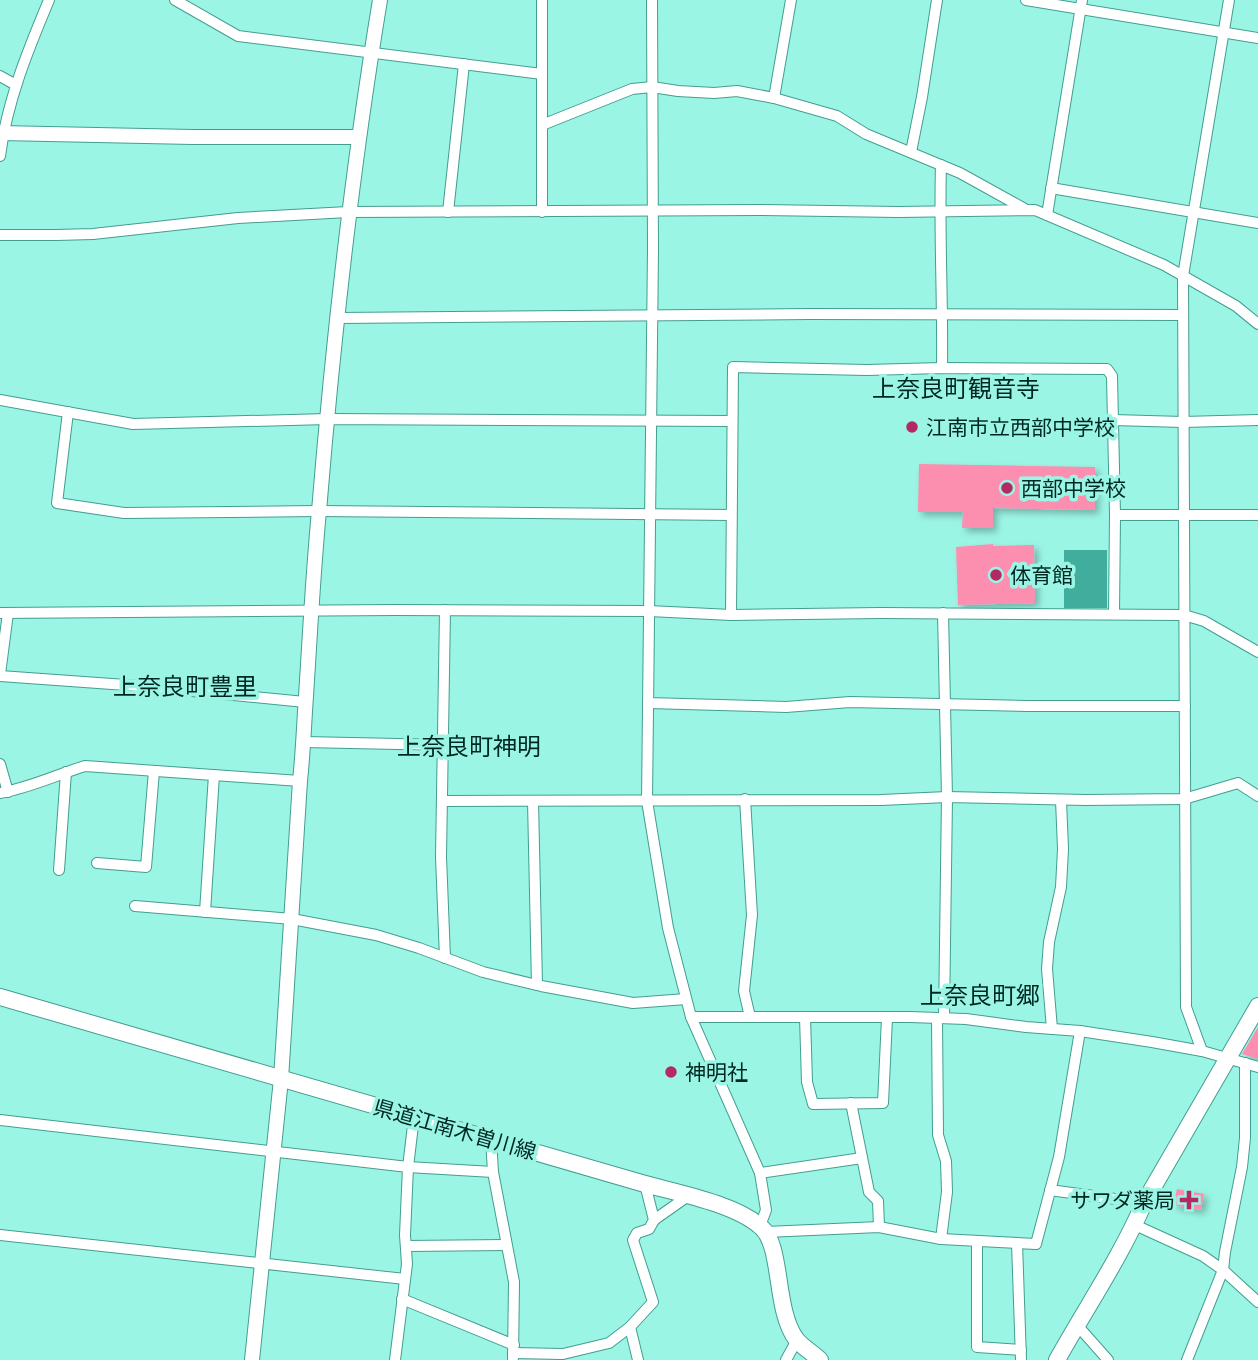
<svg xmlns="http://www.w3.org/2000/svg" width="1258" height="1360" font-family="'IBM Plex Sans','Noto Sans JP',sans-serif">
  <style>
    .water { fill: #40ad9d }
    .building { fill: #fc8fb0; filter: url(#shadow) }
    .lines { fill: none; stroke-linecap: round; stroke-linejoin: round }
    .minor-casing { stroke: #439e90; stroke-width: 12 }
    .tertiary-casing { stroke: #439e90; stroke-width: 16 }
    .secondary-casing { stroke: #439e90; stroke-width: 18 }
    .minor { stroke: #fff; stroke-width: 10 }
    .tertiary { stroke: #fff; stroke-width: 14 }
    .secondary { stroke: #fff; stroke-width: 16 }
    .poi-dot { fill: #b52962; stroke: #9bf5e5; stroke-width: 2.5 }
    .labels { text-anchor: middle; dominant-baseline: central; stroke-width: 7; stroke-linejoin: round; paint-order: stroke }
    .poi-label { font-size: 21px; fill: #002823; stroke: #9bf5e5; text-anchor: start }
    .street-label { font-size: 21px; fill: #002823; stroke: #9bf5e5 }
    .quarter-label { font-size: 24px; fill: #002823; stroke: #9bf5e5 }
  </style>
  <defs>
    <filter id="shadow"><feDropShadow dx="4" dy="4" stdDeviation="3.5" flood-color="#0004"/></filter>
  </defs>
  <rect width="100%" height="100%" fill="#9bf5e5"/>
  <rect class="water" x="1064" y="550" width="43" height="58"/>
  <g class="building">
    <path d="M919,464L1095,467V510L993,508V528H962L963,512H918Z"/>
    <path d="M993,544V546L1034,545L1035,603L958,605L956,547Z"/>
    <path d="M1258,1027V1059L1242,1054Z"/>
    <path d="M1177,1189L1204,1194L1201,1210L1173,1205Z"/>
  </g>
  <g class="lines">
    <defs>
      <g id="minor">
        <path d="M175,0L238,36L542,74"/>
        <path d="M542,0V212"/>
        <path d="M652,0L653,249L647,801L668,928L691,1017L760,1173L766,1210L760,1226"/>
        <path d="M1026,0L1258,38"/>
        <path d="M0,76L16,85"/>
        <path d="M774,98L791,0"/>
        <path d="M542,125L632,89L652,87L678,91L714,93L737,91L774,98L837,116L866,134L960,173L1025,209"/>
        <path d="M911,152L922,97L937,0"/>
        <path d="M0,156C7,101 28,50 49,0"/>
        <path d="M941,165C939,233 943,301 942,368"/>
        <path d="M1051,188L1258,223"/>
        <path d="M448,212L464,64"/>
        <path d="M1047,215L1082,0"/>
        <path d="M0,235H56L93,234L238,218L348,212L758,210L899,212L1035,210L1164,265L1236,306L1258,324"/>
        <path d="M338,318L809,314L1183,315"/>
        <path d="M0,400L133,424L327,419L732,421"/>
        <path d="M68,412L57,503L124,513L318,511L731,515"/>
        <path d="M1113,420L1183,422L1258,420"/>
        <path d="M1115,515H1258"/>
        <path d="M0,613L395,610L649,611L731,615L881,613L1184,615L1204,621L1258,652"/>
        <path d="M943,613L947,797L944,1018"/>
        <path d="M731,615L733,367L867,370L942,368L1107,369L1112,376L1115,515L1114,614"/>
        <path d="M0,674L8,613"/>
        <path d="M0,676L140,686L305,702"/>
        <path d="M648,703L786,707L850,702L1027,706H1185"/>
        <path d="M304,742L444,745"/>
        <path d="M0,764L8,792"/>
        <path d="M0,793C29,788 56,775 85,766L300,781"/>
        <path d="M745,799L752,915L744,991L750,1017"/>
        <path d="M443,801L881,800L947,797L1085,800L1184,799L1238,783L1258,796"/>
        <path d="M533,801L537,985"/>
        <path d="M97,863L146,867L154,771"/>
        <path d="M59,870L66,772"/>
        <path d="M135,906L292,919L376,935L419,948L483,972L541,986L633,1003L686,999"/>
        <path d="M205,912L214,775"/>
        <path d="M445,958L441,857L445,610"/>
        <path d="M691,1017H910L966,1019L1026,1027L1080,1031L1152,1042L1202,1051L1258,1067"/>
        <path d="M805,1017L807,1082L813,1104L883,1103L887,1018"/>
        <path d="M937,1018L938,1135L946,1161L947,1192L941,1239"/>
        <path d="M1052,1029L1047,969L1049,942L1061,887L1063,849L1061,800"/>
        <path d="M1202,1051L1186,1007L1183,276L1229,0"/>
        <path d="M851,1103L869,1192L878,1201L879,1227"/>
        <path d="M0,1120L408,1167L493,1172"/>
        <path d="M491,1139L493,1172L514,1282L513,1358"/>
        <path d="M760,1173L862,1158"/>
        <path d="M1050,1190L1144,1203"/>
        <path d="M654,1220L688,1196"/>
        <path d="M1135,1225L1203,1256L1223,1270L1258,1302"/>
        <path d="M766,1232L879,1227L941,1239L1036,1244L1059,1157L1080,1031"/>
        <path d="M0,1235L405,1279"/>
        <path d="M977,1241V1347L1021,1350"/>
        <path d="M1017,1243L1021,1360"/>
        <path d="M406,1246L506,1245"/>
        <path d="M402,1299L514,1345"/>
        <path d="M1077,1325L1108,1360"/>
        <path d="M630,1327L638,1360"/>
        <path d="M513,1353L563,1354L609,1343L630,1327L653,1302L633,1240L637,1233L649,1229L654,1220L645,1184"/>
        <path d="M395,1360L407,1264L405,1235L408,1167L414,1117"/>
        <path d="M786,1360L797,1340"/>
        <path d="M1187,1360L1223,1270L1225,1252L1242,1167L1245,1138V1063"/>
      </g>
      <g id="tertiary">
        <path d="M0,133L193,137H358"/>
        <path d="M252,1360L281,1079L300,781C303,753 304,725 306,696C310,635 313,573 319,511C333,340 352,169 380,0"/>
      </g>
      <g id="secondary">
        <path d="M0,997L645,1184C678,1193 736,1204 761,1227C783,1246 774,1309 796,1339C802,1347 813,1353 820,1360"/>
        <path d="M1057,1360C1086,1308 1120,1258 1144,1203L1258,1006"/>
      </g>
    </defs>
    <use href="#minor" class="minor-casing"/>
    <use href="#tertiary" class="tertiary-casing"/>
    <use href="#secondary" class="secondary-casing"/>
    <use href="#minor" class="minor"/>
    <use href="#tertiary" class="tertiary"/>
    <use href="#secondary" class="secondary"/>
  </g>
  <g class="poi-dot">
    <circle cx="912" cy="427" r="7"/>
    <circle cx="1007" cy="488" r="7"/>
    <circle cx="996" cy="575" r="7"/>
    <circle cx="671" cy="1072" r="7"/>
    <path d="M1185.5 1189.5h7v7h7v7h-7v7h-7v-7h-7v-7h7z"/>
  </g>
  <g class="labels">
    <g class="poi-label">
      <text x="926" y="427">江南市立西部中学校</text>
      <text x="1021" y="488">西部中学校</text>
      <text x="1010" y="575">体育館</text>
      <text x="685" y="1072">神明社</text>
      <text x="1175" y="1200" text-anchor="end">サワダ薬局</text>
    </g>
    <g class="street-label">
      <text transform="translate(455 1129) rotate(16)">県道江南木曽川線</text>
    </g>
    <g class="quarter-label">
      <text x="956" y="388">上奈良町観音寺</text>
      <text x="185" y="686">上奈良町豊里</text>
      <text x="469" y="746">上奈良町神明</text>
      <text x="980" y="995">上奈良町郷</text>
    </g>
  </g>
</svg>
